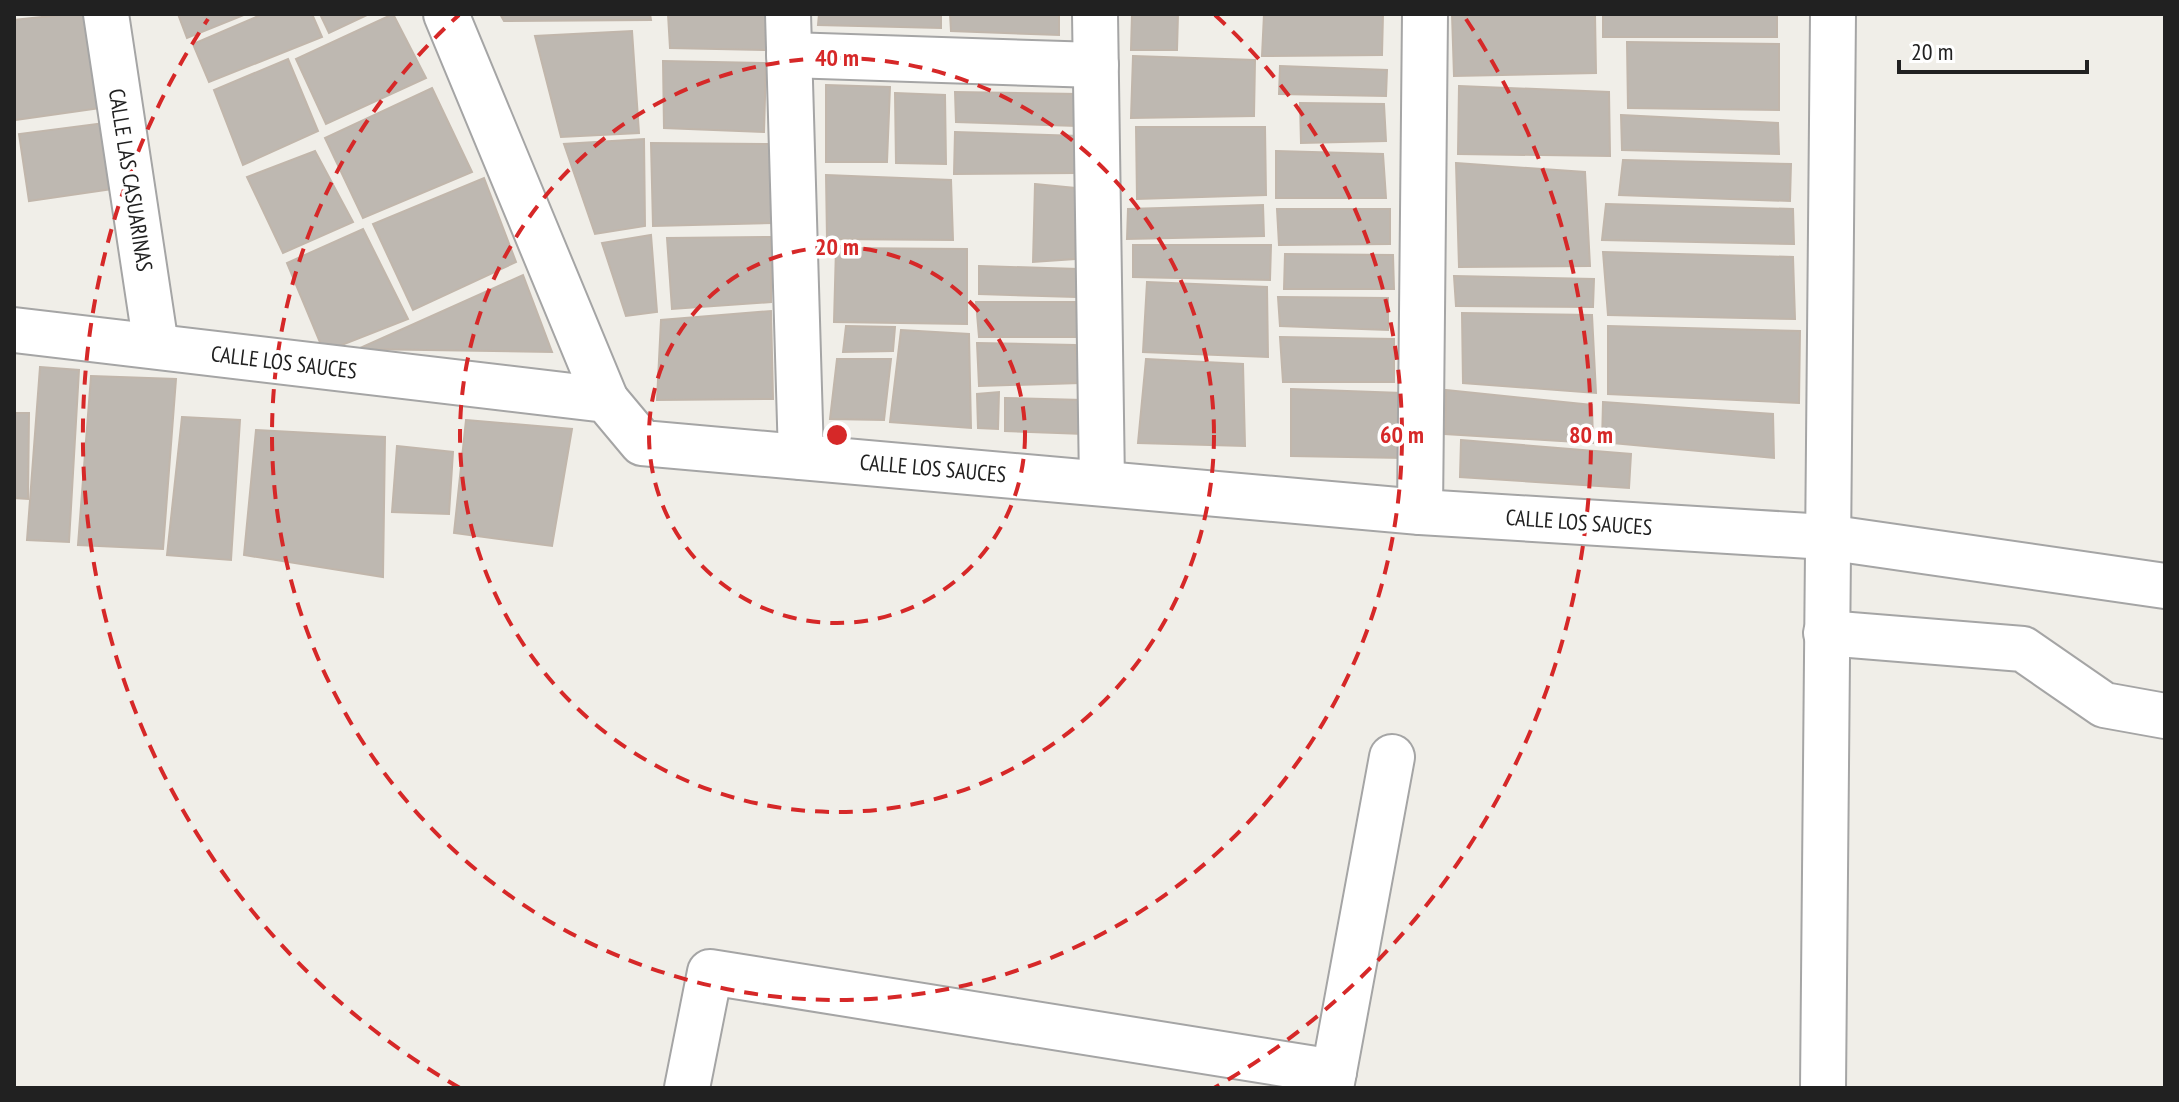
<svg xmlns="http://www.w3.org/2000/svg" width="2179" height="1102" font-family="'PT Sans Narrow',sans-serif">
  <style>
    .building { fill: #beb8b1; stroke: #c1b6ab; stroke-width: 2 }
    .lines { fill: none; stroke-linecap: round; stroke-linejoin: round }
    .street-casing { stroke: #a5a5a5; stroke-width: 48 }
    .street { stroke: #fff; stroke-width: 44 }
    .ring { fill: none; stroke: #d62828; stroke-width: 4; stroke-dasharray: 14 10 }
    .labels { text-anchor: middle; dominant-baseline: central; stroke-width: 7; stroke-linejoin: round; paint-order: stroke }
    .street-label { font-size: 22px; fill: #212121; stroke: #fff }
    .centre { fill: #d62828; stroke: #fff; stroke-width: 4 }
    .ring-label { font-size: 24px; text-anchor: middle; font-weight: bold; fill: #d62828; stroke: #fff; stroke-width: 7; stroke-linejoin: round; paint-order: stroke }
  </style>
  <rect width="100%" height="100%" fill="#f0eee8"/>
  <g class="building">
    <path d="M70,14H87L101,108L15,120L14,20Z"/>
    <path d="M178,14H246L187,38Z"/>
    <path d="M263,14H312L322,37L209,82L193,44Z"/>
    <path d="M320,14H369L329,33Z"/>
    <path d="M393,14L426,78L326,124L296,59Z"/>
    <path d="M500,14H650L651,20L504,21Z"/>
    <path d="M668,14H765L766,50L670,48Z"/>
    <path d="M819,14H941V28L818,25Z"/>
    <path d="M950,14H1059V35L951,31Z"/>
    <path d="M1132,14H1178L1177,50H1131Z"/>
    <path d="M1264,14H1383L1382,55L1262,56Z"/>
    <path d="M1452,14H1595L1596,73L1454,76Z"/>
    <rect x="1603" y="14" width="174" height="23"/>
    <path d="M632,31L639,133L561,137L535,36Z"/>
    <path d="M1627,42L1779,44V110L1628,108Z"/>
    <path d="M1133,56L1255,60L1254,116L1131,118Z"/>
    <path d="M288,59L318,131L243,165L214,90Z"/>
    <path d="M663,61L766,63L764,132L664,128Z"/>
    <path d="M1280,66L1387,70L1386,96L1279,94Z"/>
    <path d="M826,85L890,87L887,162H826Z"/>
    <path d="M1459,86L1609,92L1610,156L1458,154Z"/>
    <path d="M432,88L472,172L363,218L325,138Z"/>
    <path d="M955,92L1078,94L1077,126L956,122Z"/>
    <path d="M895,93L945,95L946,164L896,163Z"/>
    <path d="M1300,103L1384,104L1386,141L1301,143Z"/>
    <path d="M1621,115L1778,123L1779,154L1622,150Z"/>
    <path d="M104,123L113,189L29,201L19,134Z"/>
    <path d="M1136,127H1265L1266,195L1137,199Z"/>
    <path d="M955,132L1080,136L1076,173L954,174Z"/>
    <path d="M644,139L645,226L595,234L564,144Z"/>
    <path d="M651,143L772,144V223L653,226Z"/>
    <path d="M315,151L353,222L283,253L247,177Z"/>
    <path d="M1276,151L1383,154L1386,198H1276Z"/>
    <path d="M1623,160L1791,164L1790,201L1619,195Z"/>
    <path d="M1456,163L1585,172L1590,266L1459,267Z"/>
    <path d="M826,175L951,180L953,240L827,239Z"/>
    <path d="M484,178L516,262L413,310L373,224Z"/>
    <path d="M1035,184L1075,188V259L1033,262Z"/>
    <path d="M1606,204L1793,209L1794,244L1602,240Z"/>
    <path d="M1263,205L1264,236L1127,239L1128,209Z"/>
    <path d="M1277,209H1390V244L1279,245Z"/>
    <path d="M363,229L408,319L324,352L287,263Z"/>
    <path d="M651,235L657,312L626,316L602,243Z"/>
    <path d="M771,237V302L672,309L667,238Z"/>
    <path d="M1133,245H1271L1270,280L1133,277Z"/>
    <path d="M836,248L967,249V324L834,322Z"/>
    <path d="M1603,252L1793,257L1795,319L1608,315Z"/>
    <path d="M1285,254L1393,255L1394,289H1284Z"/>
    <path d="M979,266L1078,269L1076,297L979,294Z"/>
    <path d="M523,275L552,352L358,349Z"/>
    <path d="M1454,276L1594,279L1593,307L1456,306Z"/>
    <path d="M1147,282L1267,287L1268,357L1143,352Z"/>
    <path d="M1278,297L1388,298V330L1280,326Z"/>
    <path d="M976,302H1075L1079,337H979Z"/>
    <path d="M771,311L773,399L657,400L661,320Z"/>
    <path d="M1462,313L1592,315L1596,393L1463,383Z"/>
    <path d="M846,326L895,327L893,351L843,352Z"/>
    <path d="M1608,326L1800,331L1799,403L1608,394Z"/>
    <path d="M901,330L969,334L971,428L890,422Z"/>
    <path d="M1280,337L1394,339V382H1283Z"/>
    <path d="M977,343L1075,345L1080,383L979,386Z"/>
    <path d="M837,359H891L884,420L830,419Z"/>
    <path d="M1146,359L1243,364L1245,446L1138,443Z"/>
    <path d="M40,367L79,370L69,542L27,540Z"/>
    <path d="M91,376L176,379L163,549L78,545Z"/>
    <path d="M1291,389L1402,393L1404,458L1291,456Z"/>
    <path d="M1446,390L1592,405L1593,443L1445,434Z"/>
    <path d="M999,392L998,429L978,428L977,394Z"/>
    <path d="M1005,398L1083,400L1084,434L1005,431Z"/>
    <path d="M1603,402L1773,414L1774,458L1602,442Z"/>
    <path d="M14,413H29L28,499L14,498Z"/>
    <path d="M182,417L240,420L231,560L167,555Z"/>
    <path d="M466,420L572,429L552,546L454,533Z"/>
    <path d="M256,430L385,437L383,577L244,555Z"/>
    <path d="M1461,440L1631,454L1629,488L1460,477Z"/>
    <path d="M397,446L453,452L449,514L392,512Z"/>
  </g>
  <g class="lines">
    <defs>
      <g id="street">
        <path d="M106,14L156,346"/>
        <path d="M446,14L606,400"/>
        <path d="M788,14L801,457"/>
        <path d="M1095,14L1102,483"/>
        <path d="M789,55L1096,65"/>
        <path d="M14,330L606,400L642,443L1420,512L1826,537L2165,586"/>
        <path d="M1420,512L1425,14"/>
        <path d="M1826,633L2023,649L2104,705L2165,716"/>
        <path d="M687,1088L710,972L1334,1072"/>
        <path d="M1331,1088L1392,757"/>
        <path d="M1823,1088L1833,14"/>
      </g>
    </defs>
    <use href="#street" class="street-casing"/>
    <use href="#street" class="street"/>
  </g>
  <g class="ring">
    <circle cx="837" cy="435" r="188"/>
    <circle cx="837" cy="435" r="377"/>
    <path d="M1215 15A565 565 0 1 1 459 15"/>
    <path d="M460 1088A754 754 0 0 1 208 19M1466 19A754 754 0 0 1 1214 1088"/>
  </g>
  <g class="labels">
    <g class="street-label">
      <text transform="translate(131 180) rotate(81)">CALLE LAS CASUARINAS</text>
      <text transform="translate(284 362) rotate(7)">CALLE LOS SAUCES</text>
      <text transform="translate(933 468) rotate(5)">CALLE LOS SAUCES</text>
      <text transform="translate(1579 522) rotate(4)">CALLE LOS SAUCES</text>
    </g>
  </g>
  <circle cx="837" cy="435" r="12" class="centre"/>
  <g class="ring-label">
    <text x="837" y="66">40 m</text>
    <text x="837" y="255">20 m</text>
    <text x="1402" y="443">60 m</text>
    <text x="1591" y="443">80 m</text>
  </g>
  <rect width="2179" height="1102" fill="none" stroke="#212121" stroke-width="32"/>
  <path d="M1899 60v12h188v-12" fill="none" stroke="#212121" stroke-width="4"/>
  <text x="1911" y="60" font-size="24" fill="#212121" stroke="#ffffff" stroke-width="6" paint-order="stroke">20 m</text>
</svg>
